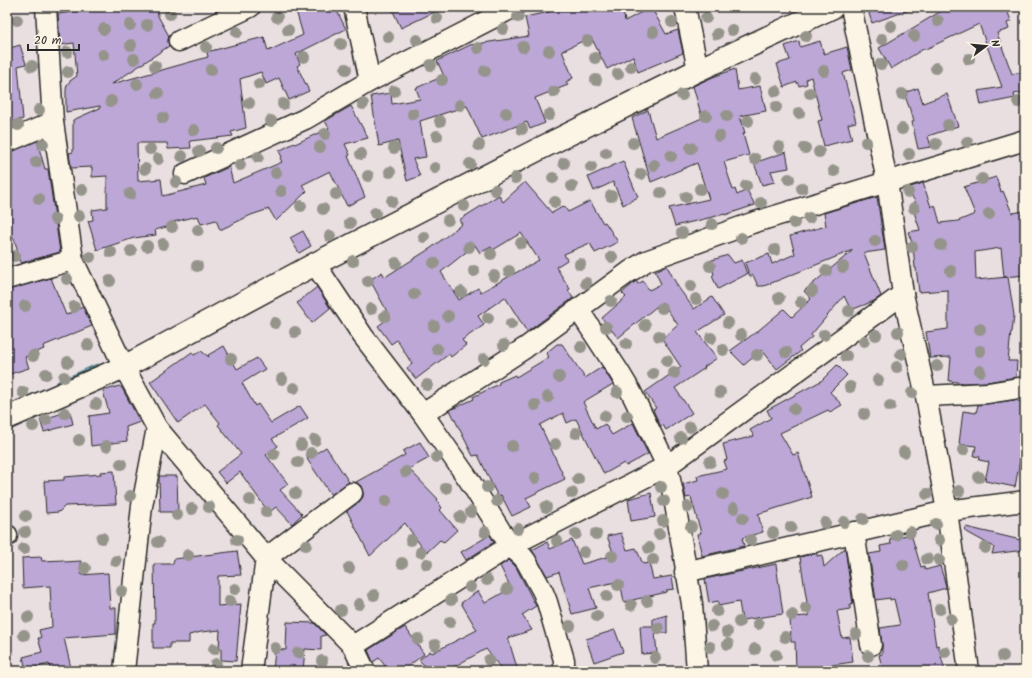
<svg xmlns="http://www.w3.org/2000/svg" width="1032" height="678" font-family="Kalam,sans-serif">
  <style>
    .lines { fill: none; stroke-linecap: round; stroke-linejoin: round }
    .stream { stroke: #5c8a95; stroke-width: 5 }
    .building { fill: #bca7d6; stroke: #2b2b2b; fill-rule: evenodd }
    .minor-casing { stroke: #2b2b2b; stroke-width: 23 }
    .secondary-casing { stroke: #2b2b2b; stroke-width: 25 }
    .minor { stroke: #fcf5e5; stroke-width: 20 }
    .secondary { stroke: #fcf5e5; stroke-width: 22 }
    .tree { fill: #95948b }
  </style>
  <rect width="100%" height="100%" fill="#e9dee0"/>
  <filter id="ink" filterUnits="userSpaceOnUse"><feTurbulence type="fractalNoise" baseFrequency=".025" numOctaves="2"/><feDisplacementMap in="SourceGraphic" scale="8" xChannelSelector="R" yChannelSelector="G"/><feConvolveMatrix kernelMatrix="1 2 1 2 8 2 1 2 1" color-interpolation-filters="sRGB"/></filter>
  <g filter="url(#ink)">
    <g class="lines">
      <path class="stream" d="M59,383L97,366"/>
    </g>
    <g class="building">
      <path d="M109,7H157L158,16L169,36L168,41L169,46L112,84L208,57L207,52L264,37L268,51L303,35L295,7H335L346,29L296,54L300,64L297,66L309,91L289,100L279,78L266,84L261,72L240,79L246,128L231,132L233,136L190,141L191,148L168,149L167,143H137L138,181L161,179L163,196L206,185L204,178L229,167L233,183L282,162L280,158L282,157L279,151L294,143L295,144L329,128L325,121L351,106L368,138L345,144L350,155L348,156L365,197L347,206L330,171L302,185L307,191L276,221L269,209L251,215L220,230L216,220L201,224L198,216L169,223L170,226L155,230L156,235L134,238L97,250L88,221L93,220L92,210L107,208V176L92,177V167L71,168L69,153L73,152V120L100,108V106L66,112V90L67,85L70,81L77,76L74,43L60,45L58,14Z"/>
      <path d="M391,7H445L401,28Z"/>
      <path d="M548,7H622L625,21L651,7L666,34L678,30L683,53L638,72L633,56L607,69L591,37L562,51L573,78L566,82L568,85L535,98L545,123L530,129L527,122L482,139L467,106L420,121L426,157L413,159L420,176L407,181L398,141L379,146L371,96L391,93L392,104L420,99L416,88L444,76L437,61L470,45L529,36L525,17L549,12Z"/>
      <path d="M877,7H912V9L872,23L868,10Z"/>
      <path d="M948,7H1006L1011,21L1007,23L1009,29L997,33L1012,74L1025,71V92L1014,94L1015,98L981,105L978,91L1002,87L979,24L926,49L925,48L891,69L879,48Z"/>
      <path d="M799,41L800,47L820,41L824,54L847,47L852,70L843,73L856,122L848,124L852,139L824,146L818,121L822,120L811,77L806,79L807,84L799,86L797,82L784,87L777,64L790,60L785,46Z"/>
      <path d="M20,45L26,64L18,66L23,119L7,122V49Z"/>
      <path d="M735,69L738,90L760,86L766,111L740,116L745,133L743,134L749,155L724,162L733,190L735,189L737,195L747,190L755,205L725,215V214L675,226L669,208L709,199L697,163L651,182L632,118L648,110L656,138L702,118L693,86L713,77Z"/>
      <path d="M918,88L923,103L947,94L958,126L928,136L931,147L918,149L912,122L914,121L904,93Z"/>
      <path d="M37,141L45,169H48L60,252L21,263L14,238L7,241V153Z"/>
      <path d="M786,152L789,168L771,171L775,182L762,185L754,163Z"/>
      <path d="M623,161L638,197L623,205L613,182L594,191L588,177Z"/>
      <path d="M996,177L1001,192L1003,191L1012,213L1025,211V275L1004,277L1001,248L975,252L976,280L1008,277L1014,315L1012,332H1011L1008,361H1017L1016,377L987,382L964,383L949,381L951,357L930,358L926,332L948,329V290L919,292L916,268H915L913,245L908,232L920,230L914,212L920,210L907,188L923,183L931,207L935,205L940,223L958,221L975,214L964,187Z"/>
      <path d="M525,182L552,213L564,206L568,212L590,201L603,223L605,222L618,242L595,253L590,243L564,254L567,260L556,267L570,289L568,290L573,298L527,332L505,297L478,316L484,325L462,340L466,345L451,357L449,354L416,379L407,368L412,364L397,340L391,344L378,326L390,317L370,280L382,272L385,277L431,248L462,224L459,220L499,195L503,202ZM521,233L539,260L481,292L478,288L459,300L441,272L475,245L480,253L491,247L493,250Z"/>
      <path d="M877,197L885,250L864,253L881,296L874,301L851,310L844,296L811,335L812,337L799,348L801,351L777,369L762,350L744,365L730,351L759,330L784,309L792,317L811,299L804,291L853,250L764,286H758L753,275L750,277L745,263L769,254L772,264L795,254L790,236L826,226L824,213Z"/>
      <path d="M303,231L311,246L299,253L290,238Z"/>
      <path d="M728,255L734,263L742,260L747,274L718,289L712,276L714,274L709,261Z"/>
      <path d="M667,266L678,287L694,309L712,297L724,315L697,332L717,358L704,367L705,368L675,388L692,413L666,430L663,425L661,427L653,410L656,408L645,392L681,367L662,339L678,325L662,302L618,338L602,318L626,297L622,293L636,281L638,284L643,281L649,290L661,284L655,271Z"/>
      <path d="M51,278L66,315L83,307L92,326L43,346L44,349L25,357L29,368L7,375V290Z"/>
      <path d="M317,287L330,308L312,323L297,303Z"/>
      <path d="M557,344H562L585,378L602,367L613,384L583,402L596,429L605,424L612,435L633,423L648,454L626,466L624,463L604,474L576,419L567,423L563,413L540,425L565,479L526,498L531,507L512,516L501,495L498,497L478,455L473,456L450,410L474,399L473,397L499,384V382L515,375L516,377L549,357L546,353Z"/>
      <path d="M224,346L237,369L257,358L265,369L242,383L255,406L258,404L271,423L300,406L308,418L272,439L278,446L266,455L288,484L280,490L302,514L292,524L276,507L271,511L269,508L267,510L240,472L226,483L217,472L241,454L218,425L220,423L205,404L178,423L150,382L192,352L194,355L201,351L209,357L208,355Z"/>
      <path d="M837,365L847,375L830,392L842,405L830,412L828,410L780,433L793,455L798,453L812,497L758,514L763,532L742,538L744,546L702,556L697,534L701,533L691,497L686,498L683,484L698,480L697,476L727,469L724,461L727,460L723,444L754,436L750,430L771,418L767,410L821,381Z"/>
      <path d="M119,386L122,388L140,422L126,427L127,441L91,446L89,416L109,413L103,391Z"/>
      <path d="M1014,400L1023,402L1021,419H1022L1020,454L1021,455L1015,487L985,481L989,462L979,460L980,457L974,456L976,446L959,444L963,411L976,413L978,405Z"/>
      <path d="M70,411L73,424L44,432L40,420Z"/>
      <path d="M420,442L429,458L409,469L438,499L437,500L442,508L440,510L457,530L444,542L440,540L426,553L405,523L370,556L347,511L359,502L363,497V492L361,486L356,482L405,455L403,451Z"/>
      <path d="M326,447L349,482L331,495L307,459Z"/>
      <path d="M114,471L116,504L65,506L59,512L46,513L44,481L64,480V477L101,474L100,472Z"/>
      <path d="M159,476H177L178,512H160Z"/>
      <path d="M651,493L655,517L631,521L628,499Z"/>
      <path d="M966,527L1025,541V550L992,554L994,547L965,531Z"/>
      <path d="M621,533L627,550L636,548L643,564L649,563L653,579L672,576L674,589L667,590V592L624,602L620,581L589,588L596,608L572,614L559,572L547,576L532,550L547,542L550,549L572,540L582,564L614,555L607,536Z"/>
      <path d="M911,534L921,567L924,566L925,570L940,566L946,586V588L928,593L936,646L938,645L945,671H883L879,655L882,654V644L880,628L900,625L894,599L890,600V598L876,600L869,554L881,552L880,546L891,544L890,539Z"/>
      <path d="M490,535L494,542L466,560L461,552Z"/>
      <path d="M845,548L853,604L850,605V609L837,611L842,638L850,637L853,662L825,666L796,668L795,642H791L790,617L809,616L800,557L817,553V556L822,555L824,567Z"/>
      <path d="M237,551L241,575L218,576V606L241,604L236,661L221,660V648H219L220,630L201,632L189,635V643H170V648H153V623H155L154,564H173L174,559Z"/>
      <path d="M41,557L42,561L64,560L65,562L81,561V575L108,573L110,608H116V634L64,638L71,668L59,671H51L49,664L26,670L23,657L42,652L38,638H41L39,630L52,627L50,586L23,588L22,558Z"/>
      <path d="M509,560L516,567L536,606L522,615L532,630L508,638L518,671H503L486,649L446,671H430L419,660L430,651L432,653L477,630L461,603L478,591L485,603L511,588L500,566Z"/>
      <path d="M776,564L783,614L742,620L739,602L718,606V601L709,603L705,579Z"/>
      <path d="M667,615V633H655L657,653L642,654L640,626H653V619Z"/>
      <path d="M287,622L314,623L326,635L321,636V650L305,649L303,671H273L275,649L286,650Z"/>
      <path d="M405,627L424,654L402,671H389L379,658L373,662L368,650Z"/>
      <path d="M615,630L623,652L594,662L586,639Z"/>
    </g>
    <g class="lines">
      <defs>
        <g id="minor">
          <path d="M46,7L53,122L73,260L124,367L157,428L266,558L353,646L365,671"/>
          <path d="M354,7L370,81"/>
          <path d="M685,7L698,70"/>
          <path d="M851,7L887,181L903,294L926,396L947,511L969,671"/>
          <path d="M179,41L250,7"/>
          <path d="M7,142L53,122"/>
          <path d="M185,174L305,119L370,81L514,7"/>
          <path d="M315,264L363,336L423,414L469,480L510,546L522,556L526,561L543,592L547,602L564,660V671"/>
          <path d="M7,279L73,260"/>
          <path d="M578,309L619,372L631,392L667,466L674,498L692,604L697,671"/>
          <path d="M926,396L988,393L1025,387"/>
          <path d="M423,414L525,348L629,272L646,261L752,223L1025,140"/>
          <path d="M854,532L871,645"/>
          <path d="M7,535V536"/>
          <path d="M685,572L947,511L1025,501"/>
          <path d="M353,646L510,546L667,466L903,294"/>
          <path d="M124,671L142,506L157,428"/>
          <path d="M251,671L266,558L352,493"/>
        </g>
        <path id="secondary" d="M7,418L124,367L315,264L539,149L698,70L833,7"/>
      </defs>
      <use href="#minor" class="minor-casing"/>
      <use href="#secondary" class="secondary-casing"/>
      <use href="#minor" class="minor"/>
      <use href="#secondary" class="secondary"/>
    </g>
    <g class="tree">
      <circle cx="170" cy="14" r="6"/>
      <circle cx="277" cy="17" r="6"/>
      <circle cx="518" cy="17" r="6"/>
      <circle cx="437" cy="18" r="6"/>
      <circle cx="706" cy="18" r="6"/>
      <circle cx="17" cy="20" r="6"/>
      <circle cx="938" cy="21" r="6"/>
      <circle cx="672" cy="22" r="6"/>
      <circle cx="130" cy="25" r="6"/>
      <circle cx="147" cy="25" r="6"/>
      <circle cx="891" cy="26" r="6"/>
      <circle cx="104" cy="29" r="6"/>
      <circle cx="503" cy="29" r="6"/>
      <circle cx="288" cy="30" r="6"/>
      <circle cx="732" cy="30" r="6"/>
      <circle cx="237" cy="32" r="6"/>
      <circle cx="653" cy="32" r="6"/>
      <circle cx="717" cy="34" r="6"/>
      <circle cx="806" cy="36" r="6"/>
      <circle cx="914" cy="36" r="6"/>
      <circle cx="388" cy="37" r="6"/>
      <circle cx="882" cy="39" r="6"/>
      <circle cx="417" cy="40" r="6"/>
      <circle cx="587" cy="41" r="6"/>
      <circle cx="341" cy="44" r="6"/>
      <circle cx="131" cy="45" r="6"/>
      <circle cx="206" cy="47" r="6"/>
      <circle cx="523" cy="47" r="6"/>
      <circle cx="478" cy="48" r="6"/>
      <circle cx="549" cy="51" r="6"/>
      <circle cx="67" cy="52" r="6"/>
      <circle cx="103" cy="55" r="6"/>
      <circle cx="304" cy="57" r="6"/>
      <circle cx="595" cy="58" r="6"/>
      <circle cx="134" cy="59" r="6"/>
      <circle cx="969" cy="59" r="6"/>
      <circle cx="881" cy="64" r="6"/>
      <circle cx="431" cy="65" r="6"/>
      <circle cx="32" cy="66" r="6"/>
      <circle cx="155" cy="66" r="6"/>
      <circle cx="631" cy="67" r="6"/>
      <circle cx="936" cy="68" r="6"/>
      <circle cx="346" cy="69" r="6"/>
      <circle cx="211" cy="70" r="6"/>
      <circle cx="485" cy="71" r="6"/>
      <circle cx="824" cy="71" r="6"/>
      <circle cx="68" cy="72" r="6"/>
      <circle cx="618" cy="74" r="6"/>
      <circle cx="755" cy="79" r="6"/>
      <circle cx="442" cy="80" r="6"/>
      <circle cx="596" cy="80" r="6"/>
      <circle cx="137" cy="84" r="6"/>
      <circle cx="259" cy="84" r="6"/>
      <circle cx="394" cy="91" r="6"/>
      <circle cx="776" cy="91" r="6"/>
      <circle cx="554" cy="92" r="6"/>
      <circle cx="158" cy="93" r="6"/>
      <circle cx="810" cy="93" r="6"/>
      <circle cx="902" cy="94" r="6"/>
      <circle cx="682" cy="95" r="6"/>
      <circle cx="111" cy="101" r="6"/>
      <circle cx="1018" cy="102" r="6"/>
      <circle cx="249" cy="103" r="6"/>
      <circle cx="283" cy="104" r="6"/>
      <circle cx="363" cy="104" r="6"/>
      <circle cx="460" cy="105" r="6"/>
      <circle cx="776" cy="107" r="6"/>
      <circle cx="39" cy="110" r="6"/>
      <circle cx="506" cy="113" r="6"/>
      <circle cx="799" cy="113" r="6"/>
      <circle cx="413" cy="114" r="6"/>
      <circle cx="549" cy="115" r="6"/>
      <circle cx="706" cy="116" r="6"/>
      <circle cx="727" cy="116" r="6"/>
      <circle cx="163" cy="118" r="6"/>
      <circle cx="271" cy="121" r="6"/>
      <circle cx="440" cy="121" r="6"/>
      <circle cx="748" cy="121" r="6"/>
      <circle cx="18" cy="125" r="6"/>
      <circle cx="948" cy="125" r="6"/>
      <circle cx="522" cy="129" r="6"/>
      <circle cx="902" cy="129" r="6"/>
      <circle cx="194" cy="130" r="6"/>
      <circle cx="325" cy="134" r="6"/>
      <circle cx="437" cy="136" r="6"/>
      <circle cx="719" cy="136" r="6"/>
      <circle cx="866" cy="142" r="6"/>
      <circle cx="967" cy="142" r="6"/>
      <circle cx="633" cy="143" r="6"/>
      <circle cx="43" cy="144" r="6"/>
      <circle cx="936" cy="144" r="6"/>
      <circle cx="479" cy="145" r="6"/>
      <circle cx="320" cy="147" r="6"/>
      <circle cx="779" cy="147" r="6"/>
      <circle cx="216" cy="148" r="6"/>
      <circle cx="394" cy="148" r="6"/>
      <circle cx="691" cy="148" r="6"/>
      <circle cx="805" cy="148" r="6"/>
      <circle cx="150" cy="149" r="6"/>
      <circle cx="199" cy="151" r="6"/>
      <circle cx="819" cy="152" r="6"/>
      <circle cx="606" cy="153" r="6"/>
      <circle cx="361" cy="154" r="6"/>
      <circle cx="909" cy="154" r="6"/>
      <circle cx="182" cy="156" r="6"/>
      <circle cx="671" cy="156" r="6"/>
      <circle cx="258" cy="157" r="6"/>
      <circle cx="158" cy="159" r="6"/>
      <circle cx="755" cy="159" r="6"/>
      <circle cx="36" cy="162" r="6"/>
      <circle cx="564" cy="163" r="6"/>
      <circle cx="470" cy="164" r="6"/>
      <circle cx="240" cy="165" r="6"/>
      <circle cx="654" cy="165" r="6"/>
      <circle cx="591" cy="167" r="6"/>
      <circle cx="435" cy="168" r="6"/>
      <circle cx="145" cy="169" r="6"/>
      <circle cx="834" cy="171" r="6"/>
      <circle cx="390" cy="172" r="6"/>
      <circle cx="276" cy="173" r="6"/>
      <circle cx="641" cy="174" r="6"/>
      <circle cx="368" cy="176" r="6"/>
      <circle cx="515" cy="178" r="6"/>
      <circle cx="553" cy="178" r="6"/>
      <circle cx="789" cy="179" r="6"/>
      <circle cx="982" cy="179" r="6"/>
      <circle cx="176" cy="182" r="6"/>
      <circle cx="572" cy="186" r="6"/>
      <circle cx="746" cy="186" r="6"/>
      <circle cx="802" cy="188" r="6"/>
      <circle cx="700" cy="189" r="6"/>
      <circle cx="82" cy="190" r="6"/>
      <circle cx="495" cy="190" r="6"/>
      <circle cx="281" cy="191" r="6"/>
      <circle cx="908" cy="192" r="6"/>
      <circle cx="661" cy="193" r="6"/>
      <circle cx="130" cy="194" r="6"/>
      <circle cx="336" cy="194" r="6"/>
      <circle cx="611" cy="196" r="6"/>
      <circle cx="686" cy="197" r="6"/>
      <circle cx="39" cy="199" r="6"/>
      <circle cx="392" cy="201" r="6"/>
      <circle cx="555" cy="202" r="6"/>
      <circle cx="761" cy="203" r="6"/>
      <circle cx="301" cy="206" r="6"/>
      <circle cx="464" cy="206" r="6"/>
      <circle cx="914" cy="208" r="6"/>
      <circle cx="323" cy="209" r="6"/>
      <circle cx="375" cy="213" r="6"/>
      <circle cx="989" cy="214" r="6"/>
      <circle cx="79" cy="216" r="6"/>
      <circle cx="809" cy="218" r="6"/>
      <circle cx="55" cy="219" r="6"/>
      <circle cx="448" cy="220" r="6"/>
      <circle cx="350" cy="223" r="6"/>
      <circle cx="794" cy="223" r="6"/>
      <circle cx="712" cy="224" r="6"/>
      <circle cx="172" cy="227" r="6"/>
      <circle cx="198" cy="230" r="6"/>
      <circle cx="682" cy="233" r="6"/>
      <circle cx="330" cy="236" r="6"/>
      <circle cx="424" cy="237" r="6"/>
      <circle cx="741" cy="238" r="6"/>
      <circle cx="875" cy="241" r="6"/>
      <circle cx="521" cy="243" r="6"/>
      <circle cx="163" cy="244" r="6"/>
      <circle cx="941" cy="245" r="6"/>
      <circle cx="147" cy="246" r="6"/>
      <circle cx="469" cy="247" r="6"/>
      <circle cx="912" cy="247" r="6"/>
      <circle cx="775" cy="250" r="6"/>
      <circle cx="131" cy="251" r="6"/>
      <circle cx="111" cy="252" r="6"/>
      <circle cx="491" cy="254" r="6"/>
      <circle cx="15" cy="256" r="6"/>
      <circle cx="90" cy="257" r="6"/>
      <circle cx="612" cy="257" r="6"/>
      <circle cx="353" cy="261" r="6"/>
      <circle cx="396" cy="263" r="6"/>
      <circle cx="434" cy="263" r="6"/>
      <circle cx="580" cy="264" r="6"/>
      <circle cx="197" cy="266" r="6"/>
      <circle cx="710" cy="266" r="6"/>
      <circle cx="843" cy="267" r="6"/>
      <circle cx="474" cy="271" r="6"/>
      <circle cx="509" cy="271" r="6"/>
      <circle cx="826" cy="271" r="6"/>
      <circle cx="951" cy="271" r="6"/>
      <circle cx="494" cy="276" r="6"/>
      <circle cx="67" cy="279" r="6"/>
      <circle cx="110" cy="281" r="6"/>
      <circle cx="368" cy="281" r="6"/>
      <circle cx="586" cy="283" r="6"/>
      <circle cx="691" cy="286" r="6"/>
      <circle cx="812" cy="291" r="6"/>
      <circle cx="461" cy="292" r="6"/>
      <circle cx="414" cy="294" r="6"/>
      <circle cx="779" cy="298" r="6"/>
      <circle cx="696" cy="299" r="6"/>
      <circle cx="611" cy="301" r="6"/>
      <circle cx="801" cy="302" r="6"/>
      <circle cx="25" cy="306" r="6"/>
      <circle cx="74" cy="307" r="6"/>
      <circle cx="662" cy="308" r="6"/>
      <circle cx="371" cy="309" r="6"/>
      <circle cx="849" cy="311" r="6"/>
      <circle cx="385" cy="316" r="6"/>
      <circle cx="448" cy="316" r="6"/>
      <circle cx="488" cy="318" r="6"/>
      <circle cx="275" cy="323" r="6"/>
      <circle cx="728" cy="323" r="6"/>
      <circle cx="511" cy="324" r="6"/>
      <circle cx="645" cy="325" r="6"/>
      <circle cx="434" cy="326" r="6"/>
      <circle cx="606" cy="327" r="6"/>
      <circle cx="980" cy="329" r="6"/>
      <circle cx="295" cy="332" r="6"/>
      <circle cx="898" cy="332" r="6"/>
      <circle cx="741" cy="335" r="6"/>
      <circle cx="824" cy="335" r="6"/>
      <circle cx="876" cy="335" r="6"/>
      <circle cx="659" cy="336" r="6"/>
      <circle cx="711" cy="338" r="6"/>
      <circle cx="864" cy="341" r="6"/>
      <circle cx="626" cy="344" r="6"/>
      <circle cx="88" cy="345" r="6"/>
      <circle cx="504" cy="345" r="6"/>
      <circle cx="581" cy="347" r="6"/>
      <circle cx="437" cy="349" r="6"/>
      <circle cx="723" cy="350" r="6"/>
      <circle cx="980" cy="351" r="6"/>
      <circle cx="786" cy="352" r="6"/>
      <circle cx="901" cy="354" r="6"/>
      <circle cx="757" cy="355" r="6"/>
      <circle cx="33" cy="356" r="6"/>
      <circle cx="846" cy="356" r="6"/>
      <circle cx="231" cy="359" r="6"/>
      <circle cx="484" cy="359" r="6"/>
      <circle cx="667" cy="361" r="6"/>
      <circle cx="68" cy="362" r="6"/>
      <circle cx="937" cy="366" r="6"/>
      <circle cx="897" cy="367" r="6"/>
      <circle cx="980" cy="371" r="6"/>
      <circle cx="674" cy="373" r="6"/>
      <circle cx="46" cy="374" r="6"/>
      <circle cx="653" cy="374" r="6"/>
      <circle cx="64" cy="377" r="6"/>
      <circle cx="559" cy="377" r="6"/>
      <circle cx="282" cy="379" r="6"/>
      <circle cx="878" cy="380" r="6"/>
      <circle cx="427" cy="385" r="6"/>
      <circle cx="850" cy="387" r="6"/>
      <circle cx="294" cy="388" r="6"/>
      <circle cx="23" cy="392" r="6"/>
      <circle cx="617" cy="392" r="6"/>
      <circle cx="720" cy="392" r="6"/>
      <circle cx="912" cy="393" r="6"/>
      <circle cx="548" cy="397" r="6"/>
      <circle cx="96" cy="404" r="6"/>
      <circle cx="535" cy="405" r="6"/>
      <circle cx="890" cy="406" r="6"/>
      <circle cx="794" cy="409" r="6"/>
      <circle cx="65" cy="413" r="6"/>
      <circle cx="864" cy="414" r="6"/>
      <circle cx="605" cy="416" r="6"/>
      <circle cx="627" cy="416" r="6"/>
      <circle cx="46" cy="420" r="6"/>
      <circle cx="33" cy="426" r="6"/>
      <circle cx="690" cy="427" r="6"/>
      <circle cx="576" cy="433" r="6"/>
      <circle cx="681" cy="438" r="6"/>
      <circle cx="79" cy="440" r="6"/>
      <circle cx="315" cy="440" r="6"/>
      <circle cx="555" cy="444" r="6"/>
      <circle cx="301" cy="445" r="6"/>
      <circle cx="106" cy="446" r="6"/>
      <circle cx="512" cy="446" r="6"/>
      <circle cx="963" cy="450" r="6"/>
      <circle cx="904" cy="452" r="6"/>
      <circle cx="311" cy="453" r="6"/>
      <circle cx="274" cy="454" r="6"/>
      <circle cx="437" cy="457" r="6"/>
      <circle cx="298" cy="462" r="6"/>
      <circle cx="710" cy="462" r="6"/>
      <circle cx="121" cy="464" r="6"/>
      <circle cx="406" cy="472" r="6"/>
      <circle cx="979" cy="477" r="6"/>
      <circle cx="535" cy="478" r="6"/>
      <circle cx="578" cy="479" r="6"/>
      <circle cx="487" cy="487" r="6"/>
      <circle cx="661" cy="487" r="6"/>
      <circle cx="446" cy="488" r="6"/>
      <circle cx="959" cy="491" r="6"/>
      <circle cx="295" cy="493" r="6"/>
      <circle cx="572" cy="493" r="6"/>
      <circle cx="723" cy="494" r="6"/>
      <circle cx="927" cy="494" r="6"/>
      <circle cx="130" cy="496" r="6"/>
      <circle cx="250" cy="500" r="6"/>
      <circle cx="386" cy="501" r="6"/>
      <circle cx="497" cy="501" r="6"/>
      <circle cx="664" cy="501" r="6"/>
      <circle cx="209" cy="507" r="6"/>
      <circle cx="546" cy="507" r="6"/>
      <circle cx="688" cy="507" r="6"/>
      <circle cx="734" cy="508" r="6"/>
      <circle cx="192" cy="509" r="6"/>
      <circle cx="266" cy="512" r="6"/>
      <circle cx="471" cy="512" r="6"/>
      <circle cx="177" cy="515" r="6"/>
      <circle cx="26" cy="516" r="6"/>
      <circle cx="460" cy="517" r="6"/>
      <circle cx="743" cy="518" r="6"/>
      <circle cx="863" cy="519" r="6"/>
      <circle cx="663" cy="521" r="6"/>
      <circle cx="844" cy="522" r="6"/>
      <circle cx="825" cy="523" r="6"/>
      <circle cx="936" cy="524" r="6"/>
      <circle cx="691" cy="527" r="6"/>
      <circle cx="791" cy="527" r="6"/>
      <circle cx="518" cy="529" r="6"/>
      <circle cx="25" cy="532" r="6"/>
      <circle cx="485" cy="532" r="6"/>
      <circle cx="910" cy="532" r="6"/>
      <circle cx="773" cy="533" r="6"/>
      <circle cx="576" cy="534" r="6"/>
      <circle cx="596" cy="534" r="6"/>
      <circle cx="659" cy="534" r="6"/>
      <circle cx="896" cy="535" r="6"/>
      <circle cx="102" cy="538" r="6"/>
      <circle cx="237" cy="540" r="6"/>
      <circle cx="411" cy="540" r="6"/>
      <circle cx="751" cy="540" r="6"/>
      <circle cx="939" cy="540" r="6"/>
      <circle cx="557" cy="541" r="6"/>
      <circle cx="158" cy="542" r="6"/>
      <circle cx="306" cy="545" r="6"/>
      <circle cx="649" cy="548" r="6"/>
      <circle cx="985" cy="548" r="6"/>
      <circle cx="24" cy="549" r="6"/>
      <circle cx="421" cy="552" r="6"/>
      <circle cx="584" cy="552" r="6"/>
      <circle cx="188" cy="555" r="6"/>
      <circle cx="612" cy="556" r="6"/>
      <circle cx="927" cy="559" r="6"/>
      <circle cx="653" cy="560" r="6"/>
      <circle cx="939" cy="560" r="6"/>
      <circle cx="116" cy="561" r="6"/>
      <circle cx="402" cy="563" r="6"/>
      <circle cx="427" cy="564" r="6"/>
      <circle cx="903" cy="565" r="6"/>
      <circle cx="85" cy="568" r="6"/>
      <circle cx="349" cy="568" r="6"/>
      <circle cx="487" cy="580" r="6"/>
      <circle cx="618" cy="585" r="6"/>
      <circle cx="470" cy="587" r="6"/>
      <circle cx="235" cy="589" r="6"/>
      <circle cx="507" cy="589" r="6"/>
      <circle cx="122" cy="591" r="6"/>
      <circle cx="374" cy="595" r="6"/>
      <circle cx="607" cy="596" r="6"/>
      <circle cx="451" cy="600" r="6"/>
      <circle cx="230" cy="601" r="6"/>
      <circle cx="647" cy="601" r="6"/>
      <circle cx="359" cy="604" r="6"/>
      <circle cx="631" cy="605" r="6"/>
      <circle cx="806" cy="608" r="6"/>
      <circle cx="940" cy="609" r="6"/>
      <circle cx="341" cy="610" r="6"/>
      <circle cx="717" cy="611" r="6"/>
      <circle cx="792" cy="615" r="6"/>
      <circle cx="597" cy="616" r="6"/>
      <circle cx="28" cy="617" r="6"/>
      <circle cx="951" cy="619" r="6"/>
      <circle cx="450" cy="622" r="6"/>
      <circle cx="739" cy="622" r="6"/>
      <circle cx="758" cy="624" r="6"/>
      <circle cx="570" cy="626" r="6"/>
      <circle cx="712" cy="626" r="6"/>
      <circle cx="658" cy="628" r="6"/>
      <circle cx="727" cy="632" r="6"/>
      <circle cx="856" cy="634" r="6"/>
      <circle cx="24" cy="635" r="6"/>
      <circle cx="785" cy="637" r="6"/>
      <circle cx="418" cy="639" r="6"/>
      <circle cx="728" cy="644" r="6"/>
      <circle cx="435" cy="645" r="6"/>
      <circle cx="710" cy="647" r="6"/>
      <circle cx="275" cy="648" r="6"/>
      <circle cx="214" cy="649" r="6"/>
      <circle cx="755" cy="649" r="6"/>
      <circle cx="945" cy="652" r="6"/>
      <circle cx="298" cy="653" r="6"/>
      <circle cx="776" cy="655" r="6"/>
      <circle cx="868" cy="656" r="6"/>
      <circle cx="1003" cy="656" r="6"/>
      <circle cx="655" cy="658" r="6"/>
      <circle cx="489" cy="660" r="6"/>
      <circle cx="322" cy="661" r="6"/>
      <circle cx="216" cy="664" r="6"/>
    </g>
  </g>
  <rect width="1032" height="678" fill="none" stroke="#fcf5e5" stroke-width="24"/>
  <rect x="12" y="12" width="1008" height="654" fill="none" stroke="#2b2b2b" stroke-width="1.5" filter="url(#ink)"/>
  <g transform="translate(986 46) rotate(74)" stroke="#fcf5e5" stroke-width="3" paint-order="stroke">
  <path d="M0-3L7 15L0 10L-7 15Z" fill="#2b2b2b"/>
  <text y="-6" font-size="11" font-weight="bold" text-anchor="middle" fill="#2b2b2b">N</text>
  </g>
  <path d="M28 44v6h51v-6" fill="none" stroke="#2b2b2b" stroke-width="2"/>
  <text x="34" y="44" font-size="12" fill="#2b2b2b" stroke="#fcf5e5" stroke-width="3" paint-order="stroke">20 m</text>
</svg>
